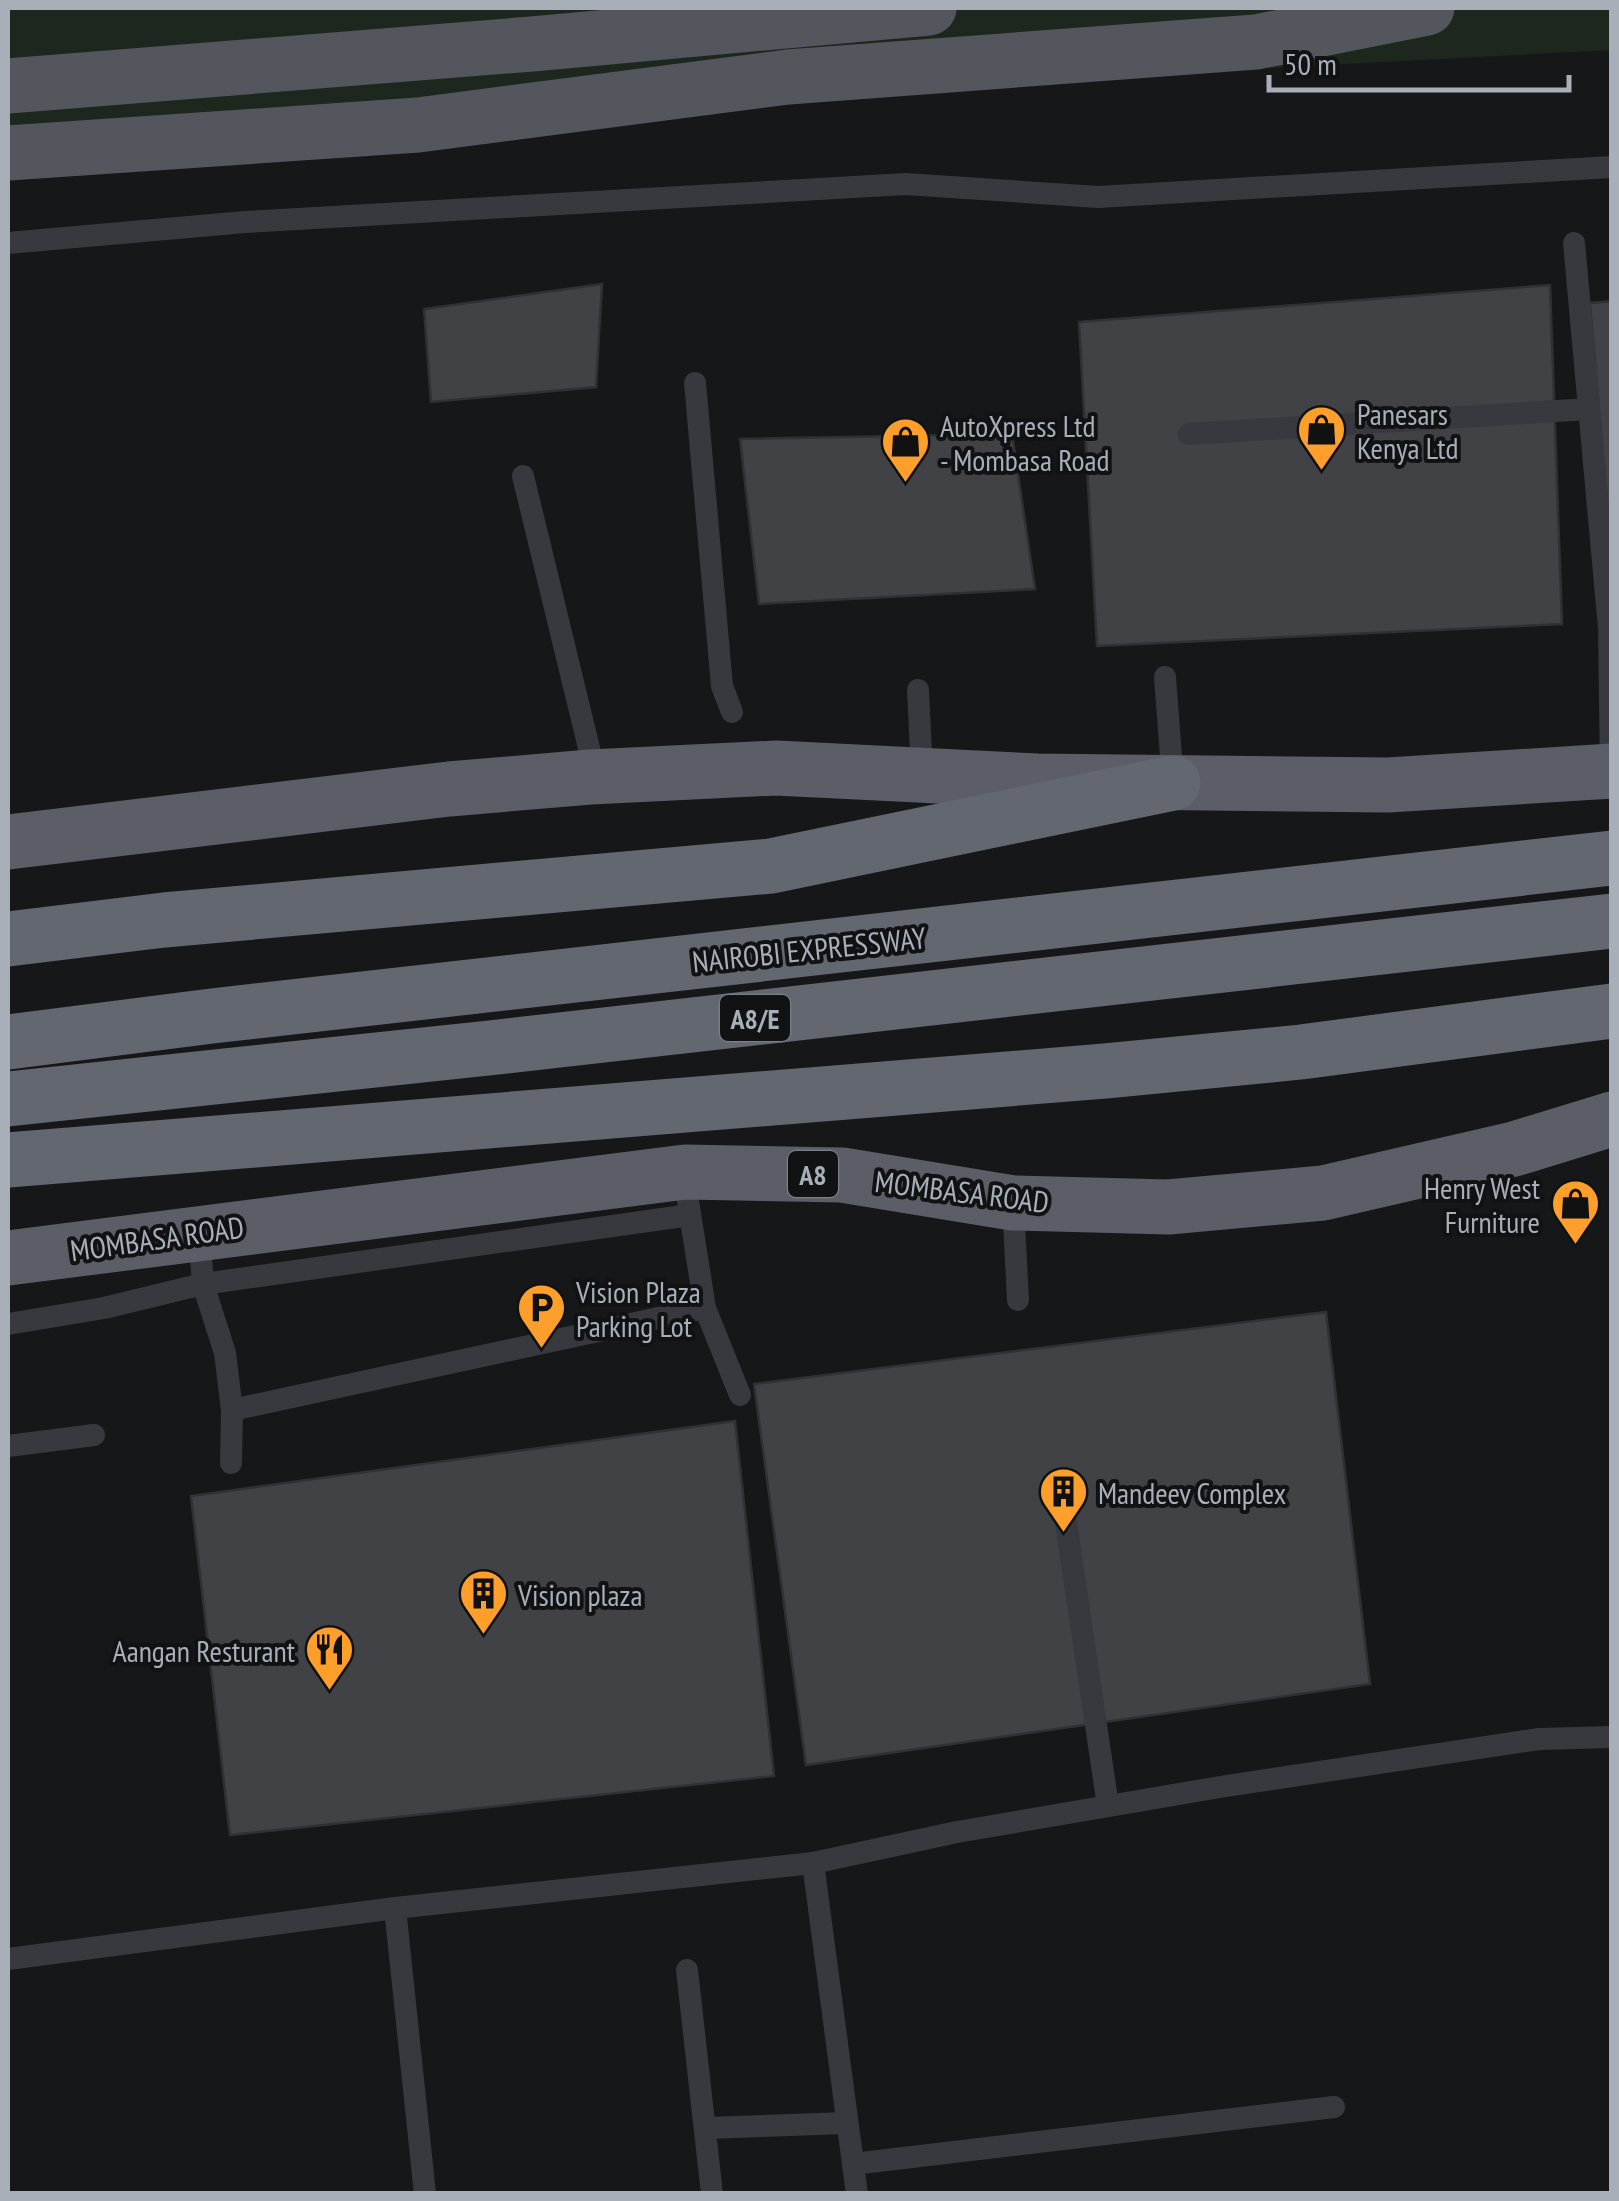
<svg xmlns="http://www.w3.org/2000/svg" width="1619" height="2201" font-family="'PT Sans Narrow',sans-serif">
  <style>
    .green { fill: #1e271e }
    .building { fill: #404246; stroke: #303135; stroke-width: 2.5 }
    .lines { fill: none; stroke-linecap: round; stroke-linejoin: round }
    .service { stroke: #37393e; stroke-width: 22 }
    .primary { stroke: #53565d; stroke-width: 55 }
    .trunk { stroke: #5b5e66; stroke-width: 55 }
    .motorway { stroke: #63676f; stroke-width: 55 }
    .labels { text-anchor: middle; dominant-baseline: central; stroke-width: 8; stroke-linejoin: round; paint-order: stroke }
    .shield { fill: #111214; stroke: #7b8088; stroke-width: 2.5 }
    .shield-label { font-size: 28px; font-weight: bold; fill: #a8afb9 }
    .poi-label { font-size: 30px; fill: #a8afb9; stroke: #111214; text-anchor: start }
    .street-label { font-size: 30px; fill: #a8afb9; stroke: #111214 }
  </style>
  <rect width="100%" height="100%" fill="#161719"/>
  <path class="green" d="M8,8H1611V50L8,135Z"/>
  <g class="building">
    <path d="M602,284L596,387L431,402L424,309Z"/>
    <path d="M1550,285L1562,624L1097,646L1079,322Z"/>
    <path d="M1612,301V568L1590,303Z"/>
    <path d="M1012,434L1035,589L759,604L740,439Z"/>
    <path d="M1326,1312L1370,1684L806,1765L754,1384Z"/>
    <path d="M735,1421L774,1776L230,1835L191,1496Z"/>
  </g>
  <g class="lines">
    <g class="service">
      <path d="M8,243L245,222L906,184L1098,197L1612,167"/>
      <path d="M1574,243L1609,628L1611,771"/>
      <path d="M695,383L722,686L732,712"/>
      <path d="M1189,434L1589,409"/>
      <path d="M523,476L589,748L590,777"/>
      <path d="M1165,677L1173,783"/>
      <path d="M918,690L922,773"/>
      <path d="M688,1201L705,1308L740,1395"/>
      <path d="M1013,1203L1018,1300"/>
      <path d="M8,1324L104,1308L203,1284L199,1232"/>
      <path d="M232,1410L705,1308"/>
      <path d="M8,1446L94,1435"/>
      <path d="M231,1463L232,1410L225,1353L203,1284L690,1215"/>
      <path d="M1061,1489L1108,1806"/>
      <path d="M813,1863L857,2194"/>
      <path d="M395,1908L425,2194"/>
      <path d="M8,1959L395,1908L813,1863L957,1832L1226,1786L1539,1739L1612,1737"/>
      <path d="M687,1970L712,2194"/>
      <path d="M707,2128L847,2123"/>
      <path d="M853,2164L1334,2107"/>
    </g>
    <g class="primary">
      <path d="M8,86L532,44L929,8"/>
      <path d="M8,153L418,125L788,77L1256,42L1427,8"/>
    </g>
    <g class="trunk">
      <path d="M8,842L449,789L590,777L776,768L1037,781L1388,785L1612,771"/>
      <path d="M8,1258L685,1172L842,1175L1013,1203L1168,1207L1323,1193L1514,1149L1612,1119"/>
    </g>
    <g class="motorway">
      <path d="M8,939L164,920L771,866L1173,783"/>
      <path d="M8,1042L212,1016L1612,858"/>
      <path d="M8,1099L489,1048L1612,921"/>
      <path d="M8,1160L1105,1071L1301,1052L1612,1011"/>
    </g>
  </g>
  <defs>
    <symbol id="shop-pin" viewBox="-11 -11 22 30"><path d="M0 17L-7.5 6A9.5 9.5 0 1 1 7.5 6Z" fill="#fd9f2a" stroke="#111214"/><path d="M-5-2.5h2.3a2.7 3.5 0 0 1 5.4 0H5L5.5 6h-11ZM-1.5-2.5h3a1.5 2.3 0 0 0-3 0Z" fill="#111"/></symbol>
    <symbol id="parking-pin" viewBox="-11 -11 22 30"><path d="M0 17L-7.5 6A9.5 9.5 0 1 1 7.5 6Z" fill="#fd9f2a" stroke="#111214"/><path d="M-3.5-5.5H1a3.5 3.5 0 0 1 0 7H-1V5.5H-3.5ZM-1-3.4V-.6H.8a1.4 1.4 0 0 0 0-2.8Z" fill="#111"/></symbol>
    <symbol id="building-pin" viewBox="-11 -11 22 30"><path d="M0 17L-7.5 6A9.5 9.5 0 1 1 7.5 6Z" fill="#fd9f2a" stroke="#111214"/><path d="M-4-6H4V6H1V3H-1V6H-4ZM-2.5-4.3h1.7v1.8h-1.7ZM.8-4.3h1.7v1.8H.8ZM-2.5-1h1.7V.8h-1.7ZM.8-1h1.7V.8H.8Z" fill="#111"/></symbol>
    <symbol id="restaurant-pin" viewBox="-11 -11 22 30"><path d="M0 17L-7.5 6A9.5 9.5 0 1 1 7.5 6Z" fill="#fd9f2a" stroke="#111214"/><path d="M-5-6h1v4h1v-4h1v4h1v-4h1v5L-1.5 .5V6h-2V.5L-5-1ZM5-6V6H3V1.5H1.5Q1.5-4 5-6Z" fill="#111"/></symbol>
  </defs>
  <g fill-rule="evenodd">
    <use href="#shop-pin" x="1294" y="402" width="55" height="75"/>
    <use href="#shop-pin" x="878" y="414" width="55" height="75"/>
    <use href="#shop-pin" x="1548" y="1176" width="55" height="75"/>
    <use href="#parking-pin" x="514" y="1280" width="55" height="75"/>
    <use href="#building-pin" x="1036" y="1464" width="55" height="75"/>
    <use href="#building-pin" x="456" y="1566" width="55" height="75"/>
    <use href="#restaurant-pin" x="302" y="1622" width="55" height="75"/>
  </g>
  <g class="labels">
    <g class="shield">
      <rect x="720" y="995" width="70" height="46" rx="8"/>
      <rect x="788" y="1151" width="50" height="46" rx="8"/>
    </g>
    <g class="shield-label">
      <text x="755" y="1018">A8/E</text>
      <text x="813" y="1174">A8</text>
    </g>
    <g class="poi-label">
      <text x="1357" y="413">Panesars<tspan x="1357" dy="34">Kenya Ltd</tspan></text>
      <text x="940" y="425">AutoXpress Ltd<tspan x="940" dy="34">- Mombasa Road</tspan></text>
      <text x="1540" y="1187" text-anchor="end">Henry West<tspan x="1540" dy="34">Furniture</tspan></text>
      <text x="576" y="1291">Vision Plaza<tspan x="576" dy="34">Parking Lot</tspan></text>
      <text x="1098" y="1492">Mandeev Complex</text>
      <text x="518" y="1594">Vision plaza</text>
      <text x="295" y="1650" text-anchor="end">Aangan Resturant</text>
    </g>
    <g class="street-label">
      <text transform="translate(809 949) rotate(-6)">NAIROBI EXPRESSWAY</text>
      <text transform="translate(962 1191) rotate(7)">MOMBASA ROAD</text>
      <text transform="translate(157 1238) rotate(-8)">MOMBASA ROAD</text>
    </g>
  </g>
  <rect width="1619" height="2201" fill="none" stroke="#a8afb9" stroke-width="20"/>
  <path d="M1269 75v15h300v-15" fill="none" stroke="#a8afb9" stroke-width="5"/>
  <text x="1284" y="75" font-size="30" fill="#a8afb9" stroke="#111214" stroke-width="8" paint-order="stroke">50 m</text>
</svg>
